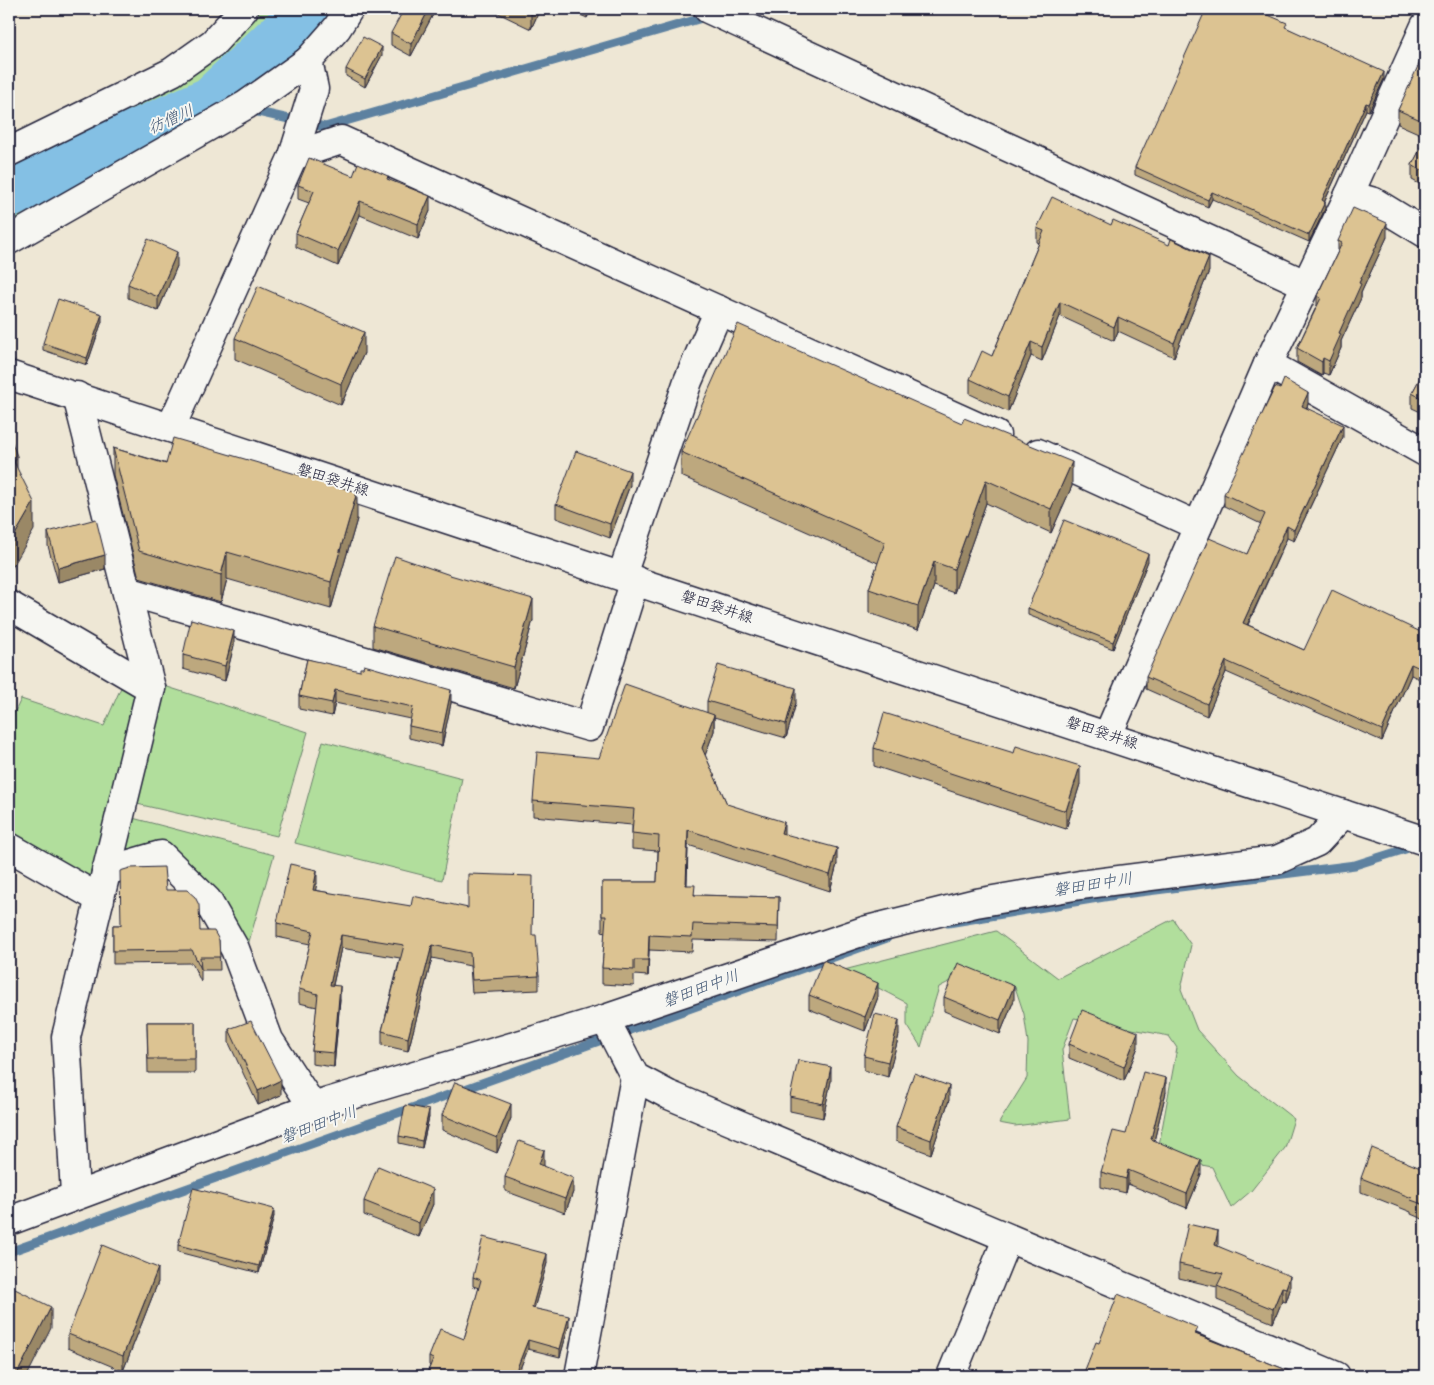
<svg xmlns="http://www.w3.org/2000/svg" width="1434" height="1385" font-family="'Balsamiq Sans','Klee One',sans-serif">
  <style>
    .green { fill: #b1de9c; stroke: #6a806c }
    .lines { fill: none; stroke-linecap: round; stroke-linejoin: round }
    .stream { stroke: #5d81a0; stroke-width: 9 }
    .river { stroke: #84c0e4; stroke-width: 52 }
    .street-casing { stroke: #22223b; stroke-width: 31 }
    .secondary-casing { stroke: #22223b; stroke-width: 31 }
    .street { stroke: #f6f6f2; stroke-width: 28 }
    .secondary { stroke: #f6f6f2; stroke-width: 28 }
    .wall { fill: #bda87e; stroke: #22223b }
    .shaded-wall { fill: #9a8866; stroke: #22223b }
    .building { fill: #dcc392; stroke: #22223b }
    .labels { text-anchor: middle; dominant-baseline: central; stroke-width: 4; stroke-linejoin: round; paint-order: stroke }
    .street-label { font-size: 15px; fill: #22223b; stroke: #f6f6f2 }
    .water-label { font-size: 16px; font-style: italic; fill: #445976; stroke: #f6f6f2 }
  </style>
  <rect width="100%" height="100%" fill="#eee7d5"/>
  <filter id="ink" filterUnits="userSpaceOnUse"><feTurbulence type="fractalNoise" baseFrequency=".02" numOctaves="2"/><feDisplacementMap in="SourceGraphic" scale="10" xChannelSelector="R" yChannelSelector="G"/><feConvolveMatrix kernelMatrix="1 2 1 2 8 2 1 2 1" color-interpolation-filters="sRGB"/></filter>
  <g filter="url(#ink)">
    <g class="green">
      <path d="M243,9H345L308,61L9,240V152L116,100Z"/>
      <path d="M127,674L308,732L277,836L124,801L121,815L274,855L248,945L161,855L104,883L83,879L9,830V724L21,699L104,726Z"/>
      <path d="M323,741L462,778L442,880L295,843Z"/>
      <path d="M1173,919L1191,945L1181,989L1197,1030L1239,1076L1294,1119L1285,1148L1251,1191L1231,1208L1212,1167L1157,1156L1177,1048L1169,1036L1074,1018L1062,1050L1070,1119L1015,1126L999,1123L1027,1078L1028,1042L1024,1014L1015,987C981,974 973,969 939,987L921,1047L907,1025V1003L844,970L996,931L1058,978Z"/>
    </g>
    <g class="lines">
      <g class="stream">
        <path d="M212,102L232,106"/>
        <path d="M249,110L325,127L709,16"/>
        <path d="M948,923L1116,895L1355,865L1415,846"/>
        <path d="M9,1252L887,938"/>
      </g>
      <path class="river" d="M9,192L212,102L293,26L306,9"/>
      <defs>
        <g id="street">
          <path d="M708,9L1305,284"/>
          <path d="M9,152L172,72L213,43L244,9"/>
          <path d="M293,156L341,140L996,435"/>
          <path d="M1349,195L1374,202L1425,233"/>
          <path d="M1268,364L1425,452"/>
          <path d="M1038,453L1198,526"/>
          <path d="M622,575L688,381L719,310"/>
          <path d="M127,591L589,727L635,580"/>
          <path d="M9,605L151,688"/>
          <path d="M1108,735L1268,364L1349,195L1425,26"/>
          <path d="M9,847L100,899"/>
          <path d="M106,871L161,855L207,900L235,949L269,1040L313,1107"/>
          <path d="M605,1019L635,1077L669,1095L1336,1376"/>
          <path d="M75,1194L66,1037L151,688L77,396"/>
          <path d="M9,1221L328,1102L605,1019L867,930L976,903L1080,885L1277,860L1317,842L1343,814"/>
          <path d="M579,1376L635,1077"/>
          <path d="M951,1376L1007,1239"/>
        </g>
        <g id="secondary">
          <path d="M9,240L246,105L308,61"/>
          <path d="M9,375L1425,841"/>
          <path d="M171,427L293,156L314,89L308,61L337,28L349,9"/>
        </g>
      </defs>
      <use href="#street" class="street-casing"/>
      <use href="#secondary" class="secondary-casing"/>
      <use href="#street" class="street"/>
      <use href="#secondary" class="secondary"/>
    </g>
    <g class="wall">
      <path d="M436,9L411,56L391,45V33Z"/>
      <path d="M498,9H540L531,29L498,13Z"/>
      <path d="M568,9H591L587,18Z"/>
      <path d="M1287,28L1384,79L1369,111L1366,110L1325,201V209L1309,242L1212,199L1208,207L1135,175V167Z"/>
      <path d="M1425,54V136L1398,124V110Z"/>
      <path d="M382,55L365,87L346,76V69Z"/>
      <path d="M1425,140V187L1412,180V165Z"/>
      <path d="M353,176L388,180L430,211L418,239L360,215L338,266L296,247V233L309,203L298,199V185Z"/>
      <path d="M1037,228L1209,271L1174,357L1118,331L1114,341L1060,316L1042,361L1031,356L1008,412L970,394V379L992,356L1039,243L1037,242Z"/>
      <path d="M1387,237L1361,293V298L1341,341V348L1329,375L1323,373L1322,376L1297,362V348L1317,305V296L1338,253V241Z"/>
      <path d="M177,266L158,311L128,298V284Z"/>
      <path d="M102,321L87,365L43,350V343Z"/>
      <path d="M235,338L364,353L341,405L235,359Z"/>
      <path d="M1425,369V414L1412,408V393Z"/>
      <path d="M1308,404L1307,408L1343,437L1294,541L1287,538L1248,625L1304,650L1425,634V679L1424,681L1411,675L1382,741L1226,672L1207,716L1146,689V677L1247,554L1261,524L1224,506V494Z"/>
      <path d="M113,448L357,519L331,609L227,579L221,602L139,578L113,475Z"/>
      <path d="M681,452L1072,486L1051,533L986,503L954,593L934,586L918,630L869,613V589L878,563L681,476Z"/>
      <path d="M630,485L610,538L556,518V504Z"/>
      <path d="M48,532L105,569L58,582L48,546Z"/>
      <path d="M1148,561L1113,649L1028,615V608Z"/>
      <path d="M533,620L514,688L373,647V626Z"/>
      <path d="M234,645L225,681L183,669V655Z"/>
      <path d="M307,659L451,703L442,746L409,738V726L410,719L335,703L332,716L299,709V696Z"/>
      <path d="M707,701L796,703L786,738L714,717V731L705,755L727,804L837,864L830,891L688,845L687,885L695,895L779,897L778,942L693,940L692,952L649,950L648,976L634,975V986L602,984V968L605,932L602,931V882H657L658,851L632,849V825L533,816V801L599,758L707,713Z"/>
      <path d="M874,748L1080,784L1066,829L874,766Z"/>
      <path d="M317,883L315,890L532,935L539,976V990L472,993L470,966L432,958L408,1051L382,1045V1031L400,958L341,948L333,985L340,999L334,1067L312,1064V1051L317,1007L299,1003V989L310,944L277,937V923Z"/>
      <path d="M166,890L200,931L219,940L220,970H201V982L192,963L113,964V925H120Z"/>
      <path d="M809,995L878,997L865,1031L809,1009Z"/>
      <path d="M944,997L1014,1000L1000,1034L944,1011Z"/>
      <path d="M147,1022H195V1073H148Z"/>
      <path d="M229,1029L281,1095L258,1105L229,1043Z"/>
      <path d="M899,1035L888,1077L864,1070V1056Z"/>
      <path d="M1069,1044L1138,1047L1124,1081L1069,1058Z"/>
      <path d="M831,1081L823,1118L790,1111V1097Z"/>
      <path d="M1166,1092L1154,1141L1201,1174L1187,1208L1128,1184L1126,1193L1101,1187V1172L1126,1134Z"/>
      <path d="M949,1100L931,1154L896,1141V1127Z"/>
      <path d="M442,1115L511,1118L497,1153L442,1130Z"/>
      <path d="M429,1117L422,1148L399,1143V1136Z"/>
      <path d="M1425,1164V1220L1411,1214V1212L1361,1192V1178L1423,1169Z"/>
      <path d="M544,1165V1166L573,1192L565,1213L505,1191V1177Z"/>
      <path d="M364,1201L433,1204L419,1237L364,1215Z"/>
      <path d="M274,1216L259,1273L178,1252V1245Z"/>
      <path d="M1218,1246L1290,1290L1286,1302L1282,1301L1273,1323L1217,1300V1287L1179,1278V1264Z"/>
      <path d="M547,1263L534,1308L569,1325L560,1357L528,1349L517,1376H426L430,1366L429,1365V1357L464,1339L479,1288L473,1286V1277Z"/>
      <path d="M158,1282L123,1371L68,1348V1334Z"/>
      <path d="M1198,1335L1302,1376H1085V1370L1099,1343Z"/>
    </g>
    <g class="shaded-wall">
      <path d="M429,9H436L411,56V44Z"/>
      <path d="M531,9H540L531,29Z"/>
      <path d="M587,9H591L587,18Z"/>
      <path d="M382,47V55L365,87V79Z"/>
      <path d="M1384,72V79L1369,111V104Z"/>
      <path d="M1366,103V110L1322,207V200Z"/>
      <path d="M1212,192V199L1208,207V200Z"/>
      <path d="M430,196V211L418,239V224Z"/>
      <path d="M360,201V215L338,266V251Z"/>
      <path d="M1325,202V209L1309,242V235Z"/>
      <path d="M1387,223V237L1361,293V298L1341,341V348L1329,375V361L1339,333L1359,283Z"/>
      <path d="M177,252V266L158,311V297Z"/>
      <path d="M1209,257V271L1174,357V343Z"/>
      <path d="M1060,302V316L1042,361V347Z"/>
      <path d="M102,314V321L87,365V358Z"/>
      <path d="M1118,317V331L1114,341V327Z"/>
      <path d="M364,332V353L341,405V384Z"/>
      <path d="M1031,342V356L1008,412V397Z"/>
      <path d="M1323,358V373L1322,376V362Z"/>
      <path d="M1308,393V404L1302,418V406Z"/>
      <path d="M1343,425V437L1294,541V530Z"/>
      <path d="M17,456V484L14,462Z"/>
      <path d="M1072,462V486L1051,533V509Z"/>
      <path d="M630,471V485L610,538V524Z"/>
      <path d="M986,480V503L954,593V569Z"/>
      <path d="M357,492V519L331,609V582Z"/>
      <path d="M34,502V530L9,573V545Z"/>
      <path d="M1287,526V538L1243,634V623Z"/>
      <path d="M227,552V579L221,602V575Z"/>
      <path d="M1148,554V561L1113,649V642Z"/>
      <path d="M105,555V569L58,582V568Z"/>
      <path d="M934,562V586L918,630V606Z"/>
      <path d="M533,599V620L514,688V667Z"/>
      <path d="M234,631V645L225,681V666Z"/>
      <path d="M1226,661V672L1207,716V704Z"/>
      <path d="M1411,664V675L1382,741V730Z"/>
      <path d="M1425,667V679L1424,681V670Z"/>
      <path d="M796,688V703L786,738V724Z"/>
      <path d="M335,690V703L332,716V703Z"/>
      <path d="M451,690V703L442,746V733Z"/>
      <path d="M714,715V731L702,764V748Z"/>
      <path d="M1080,766V784L1066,829V811Z"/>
      <path d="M784,822V837L781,833Z"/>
      <path d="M688,830V845L686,900V885Z"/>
      <path d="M837,848V864L830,891V875Z"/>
      <path d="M317,870V883L313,903V890Z"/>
      <path d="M341,935V948L330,998V985Z"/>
      <path d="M649,935V950L648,976V960Z"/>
      <path d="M432,945V958L408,1051V1038Z"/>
      <path d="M878,983V997L865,1031V1017Z"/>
      <path d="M340,986V999L334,1067V1053Z"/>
      <path d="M1014,986V1000L1000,1034V1020Z"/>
      <path d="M899,1020V1035L888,1077V1062Z"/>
      <path d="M1138,1032V1047L1124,1081V1067Z"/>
      <path d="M831,1067V1081L823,1118V1104Z"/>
      <path d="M1166,1078V1092L1151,1153V1139Z"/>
      <path d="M281,1080V1095L258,1105V1091Z"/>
      <path d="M949,1086V1100L931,1154V1140Z"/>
      <path d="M511,1104V1118L497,1153V1138Z"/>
      <path d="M429,1110V1117L422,1148V1141Z"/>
      <path d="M544,1150V1165L539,1179V1164Z"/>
      <path d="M1201,1160V1174L1187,1208V1194Z"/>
      <path d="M1128,1170V1184L1126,1193V1179Z"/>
      <path d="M573,1178V1192L565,1213V1199Z"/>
      <path d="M433,1189V1204L419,1237V1223Z"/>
      <path d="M274,1209V1216L259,1273V1266Z"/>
      <path d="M1218,1231V1246L1215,1260V1245Z"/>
      <path d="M547,1254V1263L532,1316V1308Z"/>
      <path d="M158,1268V1282L123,1371V1356Z"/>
      <path d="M1290,1276V1290L1286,1302V1288Z"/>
      <path d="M1282,1287V1301L1273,1323V1309Z"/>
      <path d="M51,1307V1328L27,1376H16Z"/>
      <path d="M569,1316V1325L560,1357V1349Z"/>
      <path d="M528,1340V1349L517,1376H514Z"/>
    </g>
    <g class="building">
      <path d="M404,9H429L411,44L391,33Z"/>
      <path d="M1206,9H1254L1287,23L1285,27L1384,72L1369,104L1366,103L1322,200L1325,202L1309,235L1212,192L1208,200L1135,167Z"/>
      <path d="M363,37L382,47L365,79L346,69Z"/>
      <path d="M1424,53L1425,54V122L1398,110Z"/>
      <path d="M1425,140V173L1412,165Z"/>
      <path d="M309,158L353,176L358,163L388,176L387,179L430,196L418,224L360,201L338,251L296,233L314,191L298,185Z"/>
      <path d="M1052,197L1111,225L1113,220L1169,245L1171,239L1209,257L1174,343L1118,317L1114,327L1060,302L1042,347L1031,342L1008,397L970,379L982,351L992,356L1044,231L1037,228Z"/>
      <path d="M1353,208L1387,223L1359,283L1361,284L1339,333L1341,334L1329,361L1323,358L1322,362L1297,348L1321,298L1317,296L1342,243L1338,241Z"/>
      <path d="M148,239L177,252L158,297L128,284Z"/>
      <path d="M258,286L364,332L341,384L235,338Z"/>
      <path d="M58,299L102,314L87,358L43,343Z"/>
      <path d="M738,324L962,423L964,418L1072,462L1051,509L986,480L954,569L934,562L918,606L869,589L885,542L681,452Z"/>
      <path d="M1425,369V400L1412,393Z"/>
      <path d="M1284,379L1308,393L1302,406L1343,425L1294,530L1287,526L1243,623L1304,650L1332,590L1425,634V667L1424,670L1411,664L1382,730L1226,661L1207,704L1146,677L1209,538L1247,554L1265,514L1224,494L1275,387L1280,389Z"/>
      <path d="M9,435L17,456L14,462L34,502L9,545Z"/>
      <path d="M173,438L357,492L331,582L227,552L221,575L139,551L113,448L166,464Z"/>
      <path d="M576,451L630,471L610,524L556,504Z"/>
      <path d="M96,519L105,555L58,568L48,532Z"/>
      <path d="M1064,520L1148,554L1113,642L1028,608Z"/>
      <path d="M395,556L450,575L533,599L514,667L373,626Z"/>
      <path d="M191,619L234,631L225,666L183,655Z"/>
      <path d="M307,659L360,671V668H363L364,665L451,690L442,733L409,726L413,707L335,690L332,703L299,696Z"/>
      <path d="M718,665L796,688L786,724L707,701Z"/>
      <path d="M625,684L714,715L702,748L727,804L784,822L781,833L837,848L830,875L688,830L686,885H695L694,895L779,897L778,927L693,924L692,937L649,935L648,960H634V970L602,968L606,916H602V882H657L659,836L632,833L634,809L533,801L537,752L599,758Z"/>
      <path d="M884,713L1014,753L1016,746L1080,766L1066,811L874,748Z"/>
      <path d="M290,864L317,870L313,890L411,906L413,896L468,908V874L533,876L532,935H536L539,976L472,980L470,953L432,945L408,1038L382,1031L404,945L341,935L330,985L340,986L334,1053L312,1051L318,994L299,989L313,931L277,923Z"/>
      <path d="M164,867L166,890H187L195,897L199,905L200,931H214L219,940L220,957H200L201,969L192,950L113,951V925H121L120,871L130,868Z"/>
      <path d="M823,960L878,983L865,1017L809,995Z"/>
      <path d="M958,963L1014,986L1000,1020L944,997Z"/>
      <path d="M1082,1010L1138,1032L1124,1067L1069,1044Z"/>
      <path d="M875,1014L899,1020L888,1062L864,1056Z"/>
      <path d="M251,1021L281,1080L258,1091L229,1029Z"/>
      <path d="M147,1022H195V1059H148Z"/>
      <path d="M798,1060L831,1067L823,1104L790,1097Z"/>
      <path d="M1143,1072L1166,1078L1151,1139L1201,1160L1187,1194L1128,1170L1126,1179L1101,1172L1113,1131L1126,1134Z"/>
      <path d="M914,1073L949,1086L931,1140L896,1127Z"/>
      <path d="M455,1082L511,1104L497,1138L442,1115Z"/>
      <path d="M405,1105L429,1110L422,1141L399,1136Z"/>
      <path d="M519,1141L544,1150L539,1164L573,1178L565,1199L505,1177Z"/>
      <path d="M1372,1148L1423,1169L1425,1164V1205L1411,1200L1412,1198L1361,1178Z"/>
      <path d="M378,1166L433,1189L419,1223L364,1201Z"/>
      <path d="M193,1188L274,1209L259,1266L178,1245Z"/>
      <path d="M1188,1224L1218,1231L1215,1245L1290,1276L1286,1288L1282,1287L1273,1309L1217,1286L1223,1274L1179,1264Z"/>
      <path d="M483,1237L547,1254L532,1308L569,1316L560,1349L528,1340L514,1376H426L433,1359L429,1357L440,1329L464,1339L481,1280L473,1277Z"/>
      <path d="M102,1245L158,1268L123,1356L68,1334Z"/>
      <path d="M9,1286L51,1307L16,1376H9Z"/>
      <path d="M1118,1294L1198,1328L1195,1334L1302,1376H1089L1091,1372L1085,1370L1096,1342L1099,1343Z"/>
    </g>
  </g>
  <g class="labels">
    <g class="street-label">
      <text transform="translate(333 480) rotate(18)">磐田袋井線</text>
      <text transform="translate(717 607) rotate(18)">磐田袋井線</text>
      <text transform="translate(1102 733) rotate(18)">磐田袋井線</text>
    </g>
    <g class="water-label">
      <text transform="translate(171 120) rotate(-24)">彷僧川</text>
      <text transform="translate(1093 885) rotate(-9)">磐田田中川</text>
      <text transform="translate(701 989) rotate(-20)">磐田田中川</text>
      <text transform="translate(319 1125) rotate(-20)">磐田田中川</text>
    </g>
  </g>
  <rect width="1434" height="1385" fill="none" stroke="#f6f6f2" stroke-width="30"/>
  <rect x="15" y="15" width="1404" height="1355" fill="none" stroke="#22223b" stroke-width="2" filter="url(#ink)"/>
</svg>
